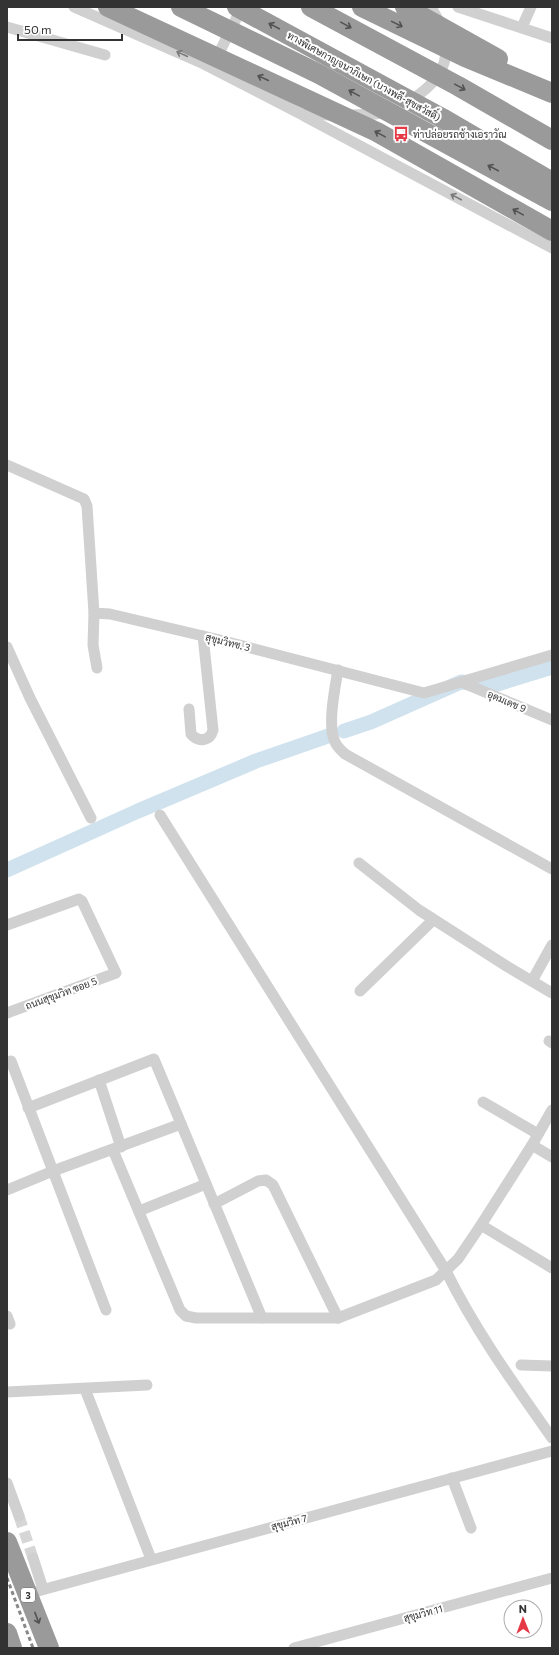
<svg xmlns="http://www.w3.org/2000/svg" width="559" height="1655" font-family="Commissioner,Sarabun,sans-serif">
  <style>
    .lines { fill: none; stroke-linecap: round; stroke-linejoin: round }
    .canal { stroke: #cfe2ee; stroke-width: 15 }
    .street-tunnel { stroke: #d6d6d6; stroke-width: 11; stroke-dasharray: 11 5.5; stroke-linecap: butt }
    .street { stroke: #d0d0d0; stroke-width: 11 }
    .highway { stroke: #9a9a9a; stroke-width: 20 }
    .rail { stroke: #888; stroke-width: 3; stroke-dasharray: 4 3; stroke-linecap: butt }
    .highway-bridge { stroke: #9a9a9a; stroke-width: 20 }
    .oneway { stroke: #525252 }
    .oneway2 { stroke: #7a7a7a }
    .labels { text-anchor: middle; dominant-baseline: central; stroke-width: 4; stroke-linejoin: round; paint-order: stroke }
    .shield { fill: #fff; stroke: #707070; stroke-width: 1 }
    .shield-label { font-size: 9px; font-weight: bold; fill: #333 }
    .street-label { font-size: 10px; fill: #333; stroke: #fff }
    .poi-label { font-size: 10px; fill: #333; stroke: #fff; text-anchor: start }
  </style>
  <rect width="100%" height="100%" fill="#fff"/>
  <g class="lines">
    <g class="canal">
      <path d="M344,731L371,722L461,682L494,685L552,667"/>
      <path d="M7,870L138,811L256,761L331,735"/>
    </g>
    <path class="street-tunnel" d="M19,1516L33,1558"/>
    <g class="street">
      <path d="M74,7L204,64L301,114L329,115"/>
      <path d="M431,7L441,25"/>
      <path d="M458,7L552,38"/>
      <path d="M7,27L105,55"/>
      <path d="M522,27L531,7"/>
      <path d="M213,61L220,51L242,7"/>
      <path d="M408,102C429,89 448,72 446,45"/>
      <path d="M351,115L376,114L385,112"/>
      <path d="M304,116L552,248"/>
      <path d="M7,465L84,499L87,506L94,613L110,614L220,640L424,693L552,655"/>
      <path d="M94,613L93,645L97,668"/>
      <path d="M7,647L30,698L91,818"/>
      <path d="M338,670C335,688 327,726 335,742C337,747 342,751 345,754L552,869"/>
      <path d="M461,682L552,720"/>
      <path d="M189,709L191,734C199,743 210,741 213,730L203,636"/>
      <path d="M160,815L446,1271C475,1330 514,1384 552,1438"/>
      <path d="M359,863L419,910L508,967L552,993"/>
      <path d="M7,925L79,899L82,901L116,973L7,1013"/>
      <path d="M532,981L552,945"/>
      <path d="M360,991L433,920"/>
      <path d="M549,1041L552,1043"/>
      <path d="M11,1061L106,1310"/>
      <path d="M99,1080L121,1147"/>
      <path d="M483,1102L538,1134"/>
      <path d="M28,1108L154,1059L262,1318"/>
      <path d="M532,1145L552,1157"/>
      <path d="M113,1150L180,1310L186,1316L196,1318H338L436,1280L458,1259L481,1225L532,1145L552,1110"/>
      <path d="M7,1190L53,1171L181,1124"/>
      <path d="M214,1204L258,1181L266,1180L273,1185L338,1318"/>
      <path d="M139,1211L206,1184"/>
      <path d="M481,1225L552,1268"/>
      <path d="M7,1316L10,1324"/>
      <path d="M521,1365L552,1366"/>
      <path d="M85,1389L151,1559"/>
      <path d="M7,1392L147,1385"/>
      <path d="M452,1478L471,1528"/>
      <path d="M7,1483L19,1516"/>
      <path d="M33,1558L43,1589"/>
      <path d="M27,1594L552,1451"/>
      <path d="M294,1648L552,1578"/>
    </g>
    <g class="highway">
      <path d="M7,1542L49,1648"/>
      <path d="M7,1633L12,1648"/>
    </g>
    <path class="rail" d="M7,1578L33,1648"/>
    <g class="highway-bridge">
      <path d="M108,7L377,132L552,231"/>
      <path d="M181,7L319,74L552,201"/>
      <path d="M237,7L442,118L552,182"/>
      <path d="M311,7L458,86L552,140"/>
      <path d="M362,7L465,57L552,93"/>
      <path d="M405,7L498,59"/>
    </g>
  </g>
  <defs><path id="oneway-shaft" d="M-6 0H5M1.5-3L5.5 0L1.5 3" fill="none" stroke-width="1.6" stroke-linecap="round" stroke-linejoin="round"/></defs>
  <g class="oneway">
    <use href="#oneway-shaft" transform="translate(397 24) rotate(26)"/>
    <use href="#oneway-shaft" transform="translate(346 25) rotate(29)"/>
    <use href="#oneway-shaft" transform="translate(274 26) rotate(-152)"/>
    <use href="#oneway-shaft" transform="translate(263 78) rotate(-155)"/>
    <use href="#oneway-shaft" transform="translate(460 87) rotate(29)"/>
    <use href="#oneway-shaft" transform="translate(354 93) rotate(-151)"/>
    <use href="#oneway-shaft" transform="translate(380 134) rotate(-151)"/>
    <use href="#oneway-shaft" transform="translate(493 168) rotate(-152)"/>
    <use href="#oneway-shaft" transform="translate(518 212) rotate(-151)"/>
    <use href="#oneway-shaft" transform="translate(37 1618) rotate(69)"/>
  </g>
  <g class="oneway2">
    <use href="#oneway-shaft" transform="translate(182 54) rotate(-155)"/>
    <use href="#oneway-shaft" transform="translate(456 197) rotate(-152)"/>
  </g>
  <defs>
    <symbol id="bus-bare" viewBox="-9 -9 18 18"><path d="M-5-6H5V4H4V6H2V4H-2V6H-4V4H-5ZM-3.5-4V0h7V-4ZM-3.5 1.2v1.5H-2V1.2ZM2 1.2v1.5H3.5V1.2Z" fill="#e63946" stroke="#fff" stroke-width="2.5" paint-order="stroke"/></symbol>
  </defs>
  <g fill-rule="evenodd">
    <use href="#bus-bare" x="390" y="123" width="22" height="22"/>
  </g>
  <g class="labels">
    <rect class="shield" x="21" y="1588" width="14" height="14" rx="3"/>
    <g class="shield-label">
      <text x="28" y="1595">3</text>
    </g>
    <g class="street-label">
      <text transform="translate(364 76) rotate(29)">ทางพิเศษกาญจนาภิเษก (บางพลี-สุขสวัสดิ์)</text>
      <text transform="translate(228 642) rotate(14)">สุขุมวิทซ. 3</text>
      <text transform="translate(507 701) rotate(23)">อุดมเดช 9</text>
      <text transform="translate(61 993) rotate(-20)">ถนนสุขุมวิท ซอย 5</text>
      <text transform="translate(289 1522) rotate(-15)">สุขุมวิท 7</text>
      <text transform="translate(423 1613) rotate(-15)">สุขุมวิท 11</text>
    </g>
    <g class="poi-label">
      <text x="413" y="134">ท่าปล่อยรถช้างเอราวัณ</text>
    </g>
  </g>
  <rect width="559" height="1655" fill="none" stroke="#333333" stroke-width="16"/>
  <g transform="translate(523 1619) rotate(359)"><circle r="19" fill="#ffffff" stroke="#adadad"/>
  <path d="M0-3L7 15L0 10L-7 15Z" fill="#e63946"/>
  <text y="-6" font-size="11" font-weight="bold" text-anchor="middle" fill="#333333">N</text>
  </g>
  <path d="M18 34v6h104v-6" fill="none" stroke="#333333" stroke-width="2"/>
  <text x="24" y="34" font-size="12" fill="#333333" stroke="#ffffff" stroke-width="3" paint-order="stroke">50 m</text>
</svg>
